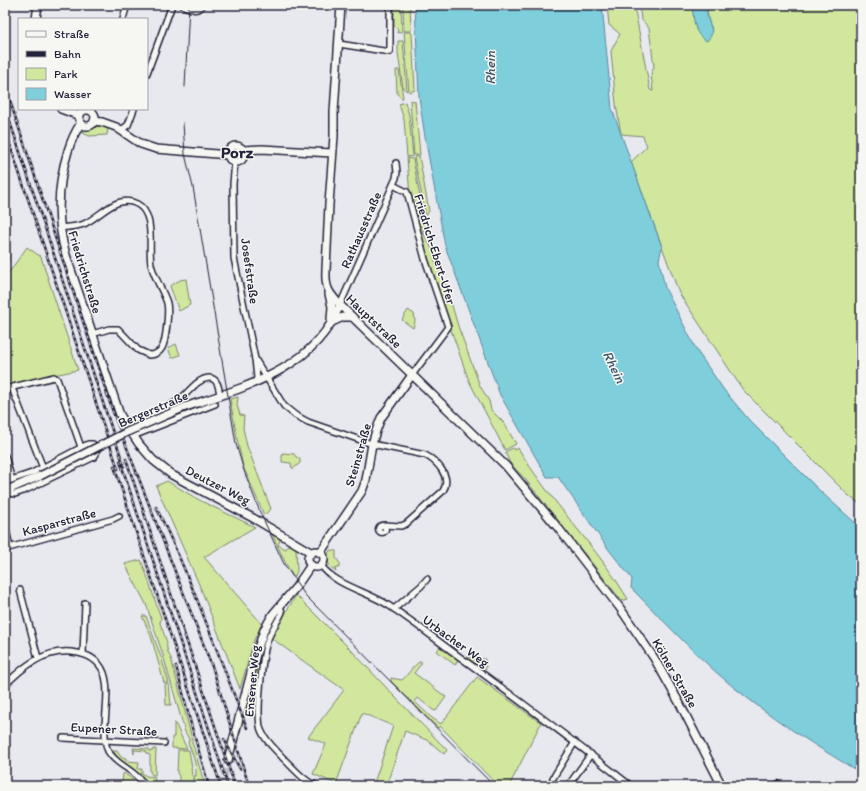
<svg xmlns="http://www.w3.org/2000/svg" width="866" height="791" font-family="Itim,sans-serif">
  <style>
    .green { fill: #d1e79d; stroke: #7a846c }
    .water { fill: #7fcedc; stroke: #5a899c }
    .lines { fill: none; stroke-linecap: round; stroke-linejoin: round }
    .secondary-tunnel { stroke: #c0c0cb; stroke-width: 7; stroke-dasharray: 7 3.5; stroke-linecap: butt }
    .street-casing { stroke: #22223b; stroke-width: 8 }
    .secondary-casing { stroke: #22223b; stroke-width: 10 }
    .street { stroke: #f6f6f2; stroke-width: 5 }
    .secondary { stroke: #f6f6f2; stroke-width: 7 }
    .tram { stroke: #22223b; stroke-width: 1 }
    .rail-casing { stroke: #22223b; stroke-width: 2.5 }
    .rail { stroke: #f6f6f2; stroke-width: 1; stroke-dasharray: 3; stroke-linecap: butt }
    .secondary-bridge-casing { stroke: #22223b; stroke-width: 10; stroke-linecap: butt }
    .secondary-bridge { stroke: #f6f6f2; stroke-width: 7 }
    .labels { text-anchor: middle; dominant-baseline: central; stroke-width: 3; stroke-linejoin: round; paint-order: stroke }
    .street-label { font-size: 13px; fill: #22223b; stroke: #f6f6f2 }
    .water-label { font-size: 14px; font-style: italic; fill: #3e566b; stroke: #f6f6f2 }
    .district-label { font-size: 17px; font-weight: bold; fill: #22223b; stroke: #f6f6f2 }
  </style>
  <rect width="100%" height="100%" fill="#e8e8ef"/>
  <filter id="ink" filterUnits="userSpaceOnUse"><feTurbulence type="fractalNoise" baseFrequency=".025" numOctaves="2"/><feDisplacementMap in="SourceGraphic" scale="8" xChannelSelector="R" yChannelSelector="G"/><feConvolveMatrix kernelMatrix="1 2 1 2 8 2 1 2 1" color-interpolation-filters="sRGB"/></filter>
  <g filter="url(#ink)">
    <g class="green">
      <path d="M394,5H401L402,31L397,33L398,29L394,26Z"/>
      <path d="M403,5H410L411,31H404Z"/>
      <path d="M607,5H634L650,90L653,91L651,74L654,67L649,28L641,19L639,5H692L696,30L712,29L709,22L706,5H861V505L848,495L743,390L679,293L631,162L647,146L643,136L621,134L616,105L611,51L620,34L609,25Z"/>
      <path d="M404,32H411L412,34L415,90L409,92Z"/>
      <path d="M398,41H403L407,91L403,88L398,53Z"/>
      <path d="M396,70H399L403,98H401L397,93Z"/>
      <path d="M410,100L415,101L420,155H414Z"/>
      <path d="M405,102L409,115L413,156L407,157L404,120L399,104Z"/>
      <path d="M97,126L108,128L107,135L89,136L81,132Z"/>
      <path d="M419,156L429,211L426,216L414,157Z"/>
      <path d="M407,158L413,159L427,235L415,219L414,215L417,214L413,197H410Z"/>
      <path d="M419,226L432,249L437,268L442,272L458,326L480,386L489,401L491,410L504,423L516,444L505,450L469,381L437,290Z"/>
      <path d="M27,247L41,257L78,370L54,375L5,388V278Z"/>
      <path d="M186,279L190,305L179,311L170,286L180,280Z"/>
      <path d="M408,310L414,314L415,321L413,328L402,320Z"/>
      <path d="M176,344L180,355L172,358L168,348Z"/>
      <path d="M238,397L237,405L240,415L244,416L243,428L247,446L271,509L264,515L243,466L237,439L230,399Z"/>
      <path d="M513,448L514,450L518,448C550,502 596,545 628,599L622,601L525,479L510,463L505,452Z"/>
      <path d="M282,453L294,454L297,458H300V463L294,468H292L291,463L282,462Z"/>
      <path d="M167,481L201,501L255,527L204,557L262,624L254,640L240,689L201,589L156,486Z"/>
      <path d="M270,530L281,537L278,545L286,549L290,543L296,548L297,571L294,578L286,564Z"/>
      <path d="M330,550L336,551V558L341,565L339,566L340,567L335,569L336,572C328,566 325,559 330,550Z"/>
      <path d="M141,560C149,579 154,599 161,618L160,623L167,642C166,647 168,654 171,658L192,739V743L194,748L205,786H196L194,776H196C196,763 193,754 188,743L189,739L185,732L163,655L146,604L125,564Z"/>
      <path d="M296,595L352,651L395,697L447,750L444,754L429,741L405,731L386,786H373L393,726L362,713L336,784L313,774L326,744L308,737L344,690L271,638Z"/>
      <path d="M142,616H146L161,657L169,683H164L151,636Z"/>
      <path d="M274,621L275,622L270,631L258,697L248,699L262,646L267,632Z"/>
      <path d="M440,647L458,660L455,665L437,651Z"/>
      <path d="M467,657H473V659H485L486,669L484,670Z"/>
      <path d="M421,661V664L414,673L446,697L436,711L433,710L418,698L415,702L432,718L441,724L477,677L541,723L509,786H498L440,726L438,728L391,681V678L402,680C409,674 412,666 421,661Z"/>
      <path d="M169,684L171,705H166L165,685Z"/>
      <path d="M258,698L256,714H250L245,707L248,700Z"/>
      <path d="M174,723H175L187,749L172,748V737H174Z"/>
      <path d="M133,748L149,749V751H153V749H156L155,775H152L150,772V755L147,754L146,751L134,750V754Z"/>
      <path d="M178,750H189L192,768L191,769L194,786H179V776L177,773Z"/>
      <path d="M113,751H117L121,757L126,758V761L139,762L138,769H142V774H144L146,776L155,777L154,786H151C141,770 123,766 113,751Z"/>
      <path d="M124,773L137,783L136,784H122L123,774Z"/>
    </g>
    <g class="water">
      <path d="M415,5H602L612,109L662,247L659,260L665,288L697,351L724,390L749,420L821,492L861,528V773C822,750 782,725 746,697C704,665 668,625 631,588L632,579L609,550L558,477H547L500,395L445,246L425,137L419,97Z"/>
      <path d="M692,5H706C707,11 707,17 709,22C712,31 714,33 707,41C693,35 694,18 692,5Z"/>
    </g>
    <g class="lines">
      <path class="secondary-tunnel" d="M222,786L228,760"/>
      <defs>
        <g id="street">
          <path d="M123,19L127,5"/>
          <path d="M339,44L390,52V5"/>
          <path d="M147,73L172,5"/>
          <path d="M91,111L92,109"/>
          <path d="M124,128L128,125L134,109"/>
          <path d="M235,161L233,184L234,258L255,359L257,378L255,383"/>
          <path d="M393,185L407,192L425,259L448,327L412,375"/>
          <path d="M60,228C67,227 76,227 84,224C100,217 117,193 137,204C156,214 148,247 151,264C154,278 163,290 167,303C169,312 166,341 162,348C159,353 154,355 149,355L138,350L118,329H109L92,334"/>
          <path d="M5,258V260"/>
          <path d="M340,305L396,178L397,172L396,163"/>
          <path d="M255,359L284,406L295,415L308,422L372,444L425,455C437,461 452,477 443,491L406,524L401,526L384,525"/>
          <path d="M12,388L43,468"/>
          <path d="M5,389L54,377L57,379L81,447"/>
          <path d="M125,425C142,417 165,410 179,400C189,393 196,379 209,378C218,378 219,389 220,395"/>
          <path d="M133,436L215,404"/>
          <path d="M5,456L12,480"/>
          <path d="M5,482L32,473L88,444H93L97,449L96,454L94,457L26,490L15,494L8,493L6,491H5"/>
          <circle cx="382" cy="529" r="3.5"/>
          <path d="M5,526L10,547"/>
          <path d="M5,549L113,519L119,516"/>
          <path d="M321,565C334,585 369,592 388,605C414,622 439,642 464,660C520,701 576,743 631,786"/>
          <path d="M20,590L38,658"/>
          <path d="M280,606L282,612C278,622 270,631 267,642C262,657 256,717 261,730C265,741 277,751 284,759C294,769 304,781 317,786"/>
          <path d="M394,609L421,586L427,579"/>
          <path d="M83,654L85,603"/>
          <path d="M5,685C23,667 43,650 71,652C115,656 107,691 105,725C105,734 104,743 108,751C114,762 125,766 133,773C138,777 142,781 146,786"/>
          <path d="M63,738L164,743"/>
          <path d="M553,778L575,742"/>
          <path d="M568,786L591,754"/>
          <path d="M775,786L778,784L780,786"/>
        </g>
        <g id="secondary">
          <path d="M184,5C191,8 196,11 201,5"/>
          <path d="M341,5L334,112V136L329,204L326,270C325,287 328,292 340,305L506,466L559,529L620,608L654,658L680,704L722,786"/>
          <path d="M36,19L38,5"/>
          <path d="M61,109L80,116"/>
          <circle cx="87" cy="118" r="8"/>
          <path d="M94,121L102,122L116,127L141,144L156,149L229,155"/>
          <path d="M81,123C75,132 71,141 68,151C57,186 56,220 66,255L120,415L139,444L153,460L172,475L253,518L312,553"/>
          <circle cx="236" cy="154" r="8"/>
          <path d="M244,150L262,149L332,153"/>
          <path d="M329,294L332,307L331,319"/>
          <path d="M332,322L343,317H352"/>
          <path d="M185,407C245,387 314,370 340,305"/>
          <path d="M5,491L40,476"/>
          <circle cx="316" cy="559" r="8"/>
          <path d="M320,553L362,491L366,480L372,444L376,431L381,418L412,375"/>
          <path d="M228,760L256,654L264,630L273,614L296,587L311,565"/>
        </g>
      </defs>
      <use href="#street" class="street-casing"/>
      <use href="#secondary" class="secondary-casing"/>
      <use href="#street" class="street"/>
      <use href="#secondary" class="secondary"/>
      <g class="tram">
        <path d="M185,87L189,5"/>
        <path d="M183,123L185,154L193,187L236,444L244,471L260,512L284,564L305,595L494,786"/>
      </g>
      <defs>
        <g id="rail">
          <path d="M5,86L113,412L213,669L249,786"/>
          <path d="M5,107L124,466"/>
          <path d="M5,130L118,469"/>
          <path d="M126,459L235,786"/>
          <path d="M120,461L228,786"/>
          <path d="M114,466L221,786"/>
          <path d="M156,507C191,578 218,654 247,728"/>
          <path d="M176,666L192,728L209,786"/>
          <path d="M224,739L240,769"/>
        </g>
      </defs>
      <use href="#rail" class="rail-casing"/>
      <use href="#rail" class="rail"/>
      <defs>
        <path id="secondary-bridge" d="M40,476L127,432L185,407"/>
      </defs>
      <use href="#secondary-bridge" class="secondary-bridge-casing"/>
      <use href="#secondary-bridge" class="secondary-bridge"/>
    </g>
  </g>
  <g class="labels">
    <g class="street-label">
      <text transform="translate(361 230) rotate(-66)">Rathausstraße</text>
      <text transform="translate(435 249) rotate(73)">Friedrich-Ebert-Ufer</text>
      <text transform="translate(250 271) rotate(82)">Josefstraße</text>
      <text transform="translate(85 272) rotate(73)">Friedrichstraße</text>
      <text transform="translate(374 321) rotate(44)">Hauptstraße</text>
      <text transform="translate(153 409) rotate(-23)">Bergerstraße</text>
      <text transform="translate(358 455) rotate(-74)">Steinstraße</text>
      <text transform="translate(218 485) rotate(27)">Deutzer Weg</text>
      <text transform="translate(59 522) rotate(-15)">Kasparstraße</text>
      <text transform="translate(456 641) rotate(36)">Urbacher Weg</text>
      <text transform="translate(675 673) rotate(60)">Kölner Straße</text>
      <text transform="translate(252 681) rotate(-85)">Ensener Weg</text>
      <text transform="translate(114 729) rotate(3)">Eupener Straße</text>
    </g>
    <g class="water-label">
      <text transform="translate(490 68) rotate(-90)">Rhein</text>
      <text transform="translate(614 367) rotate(64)">Rhein</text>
    </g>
    <g class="district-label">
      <text x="237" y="152">Porz</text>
    </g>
  </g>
  <rect width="866" height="791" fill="none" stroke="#f6f6f2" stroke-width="20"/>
  <rect x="10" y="10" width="846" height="771" fill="none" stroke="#22223b" stroke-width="1.5" filter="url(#ink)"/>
  <rect x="18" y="18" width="130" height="92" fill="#f6f6f2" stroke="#a1a1a9"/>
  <rect x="26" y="31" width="20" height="6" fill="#f6f6f2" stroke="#a1a1a9"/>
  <text x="54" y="38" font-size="12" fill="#22223b">Straße</text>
  <rect x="26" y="51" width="20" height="6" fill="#22223b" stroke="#a1a1a9"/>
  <text x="54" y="58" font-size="12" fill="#22223b">Bahn</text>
  <rect x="26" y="68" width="20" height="12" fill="#d1e79d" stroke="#a1a1a9"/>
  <text x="54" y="78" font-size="12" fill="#22223b">Park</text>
  <rect x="26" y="88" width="20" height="12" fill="#7fcedc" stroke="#a1a1a9"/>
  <text x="54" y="98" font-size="12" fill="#22223b">Wasser</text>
</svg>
